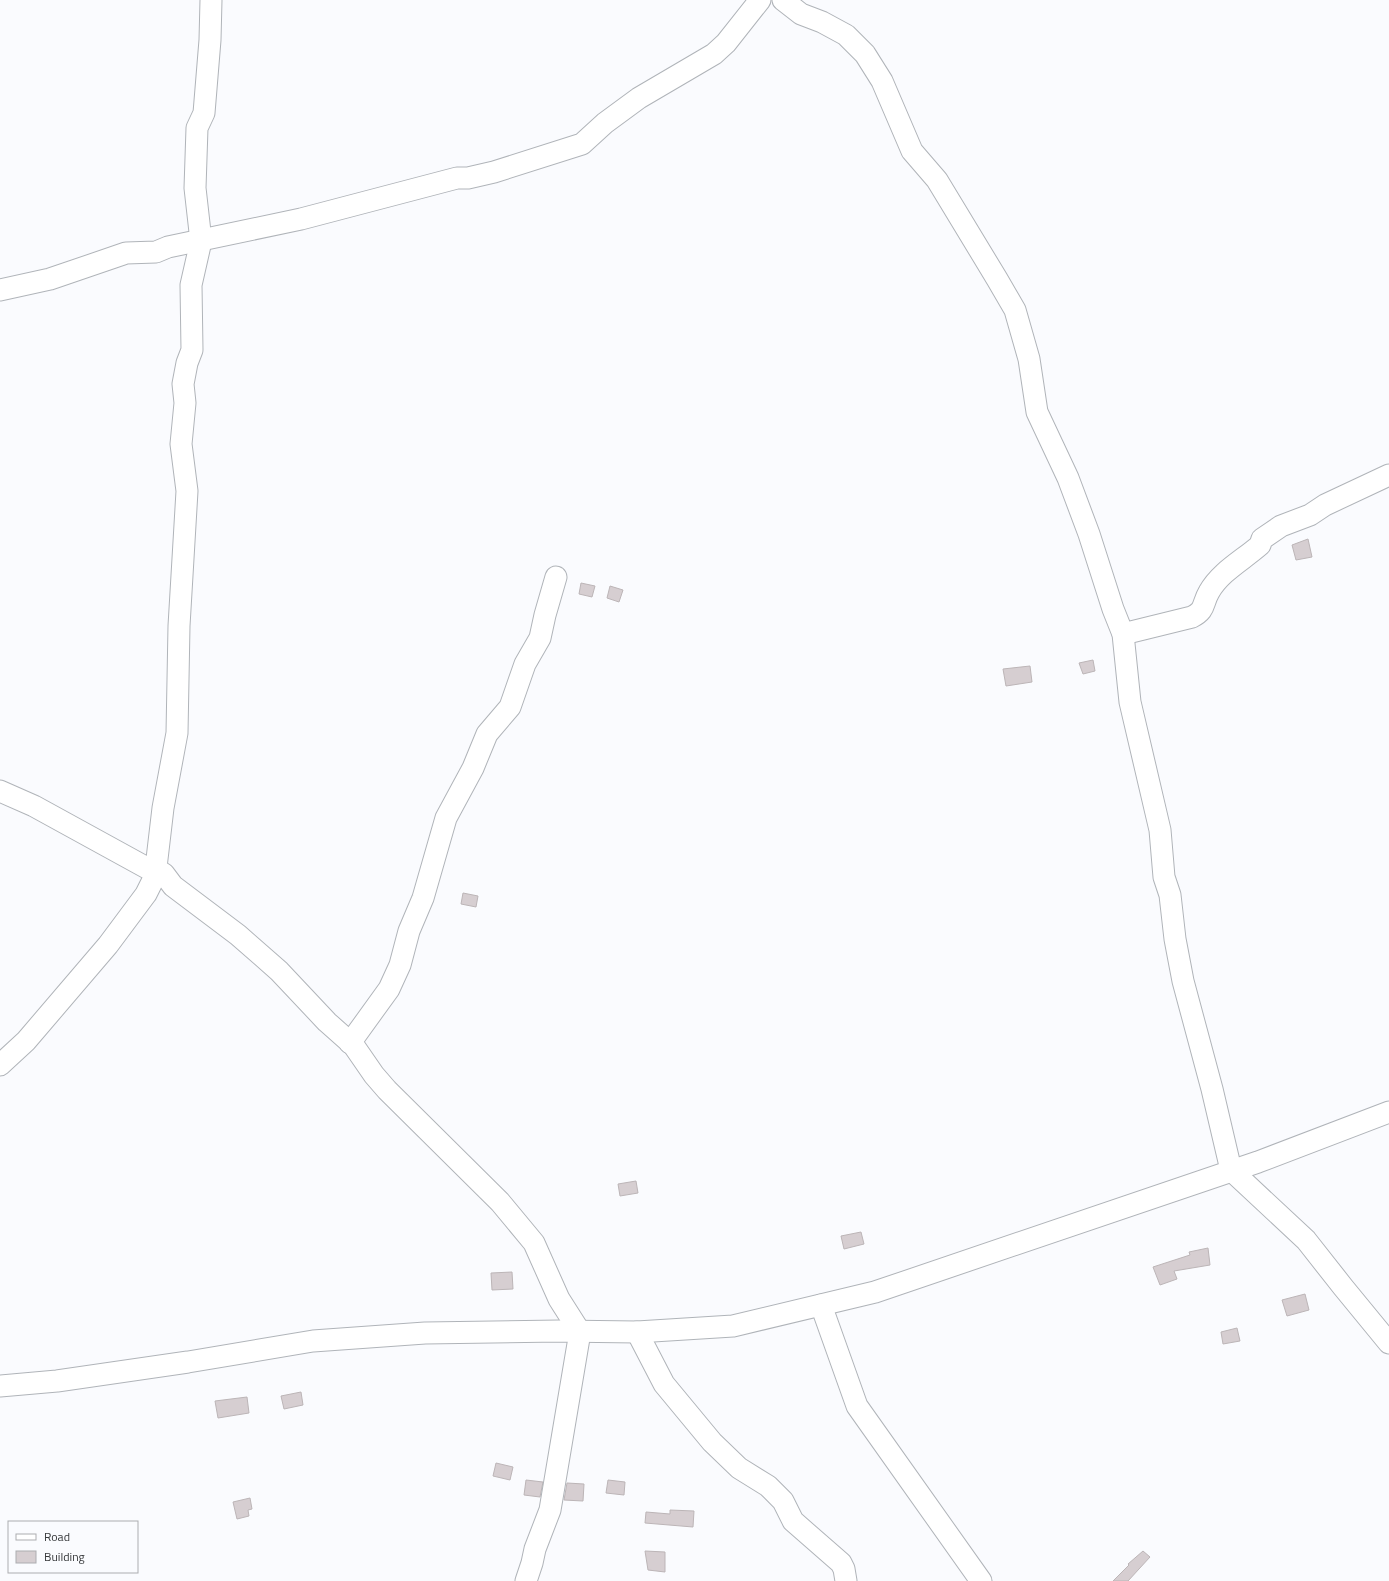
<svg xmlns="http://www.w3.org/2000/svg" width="1389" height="1581" font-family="'Titillium Web',sans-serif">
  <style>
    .building { fill: #d6ced1; stroke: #bcb5b7 }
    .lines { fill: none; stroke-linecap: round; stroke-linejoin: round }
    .minor-casing { stroke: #b0b4b9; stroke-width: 23 }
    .minor { stroke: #fff; stroke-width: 21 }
  </style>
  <rect width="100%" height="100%" fill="#fafbfe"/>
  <g class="building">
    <path d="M1308,539L1312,557L1296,560L1292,545Z"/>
    <path d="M581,583L595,586L592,597L579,594Z"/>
    <path d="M610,586L623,590L619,602L607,598Z"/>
    <path d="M1093,660L1095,671L1083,674L1079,663Z"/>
    <path d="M1030,666L1032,682L1006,686L1003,669Z"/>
    <path d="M463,893L478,896L476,907L461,904Z"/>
    <path d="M636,1181L638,1193L620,1196L618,1184Z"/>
    <path d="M861,1232L864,1244L844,1249L841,1236Z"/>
    <path d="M1208,1248L1210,1265L1174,1271L1177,1279L1160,1285L1153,1267L1190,1255L1189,1252Z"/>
    <path d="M512,1272L513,1289L492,1290L491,1273Z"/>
    <path d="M1305,1294L1309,1310L1287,1316L1282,1300Z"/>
    <path d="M1237,1328L1240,1341L1223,1344L1221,1332Z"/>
    <path d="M301,1392L303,1405L284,1409L281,1396Z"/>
    <path d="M247,1397L249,1413L218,1418L215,1401Z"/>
    <path d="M496,1463L513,1467L510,1480L493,1476Z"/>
    <path d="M526,1480L543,1482L540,1497L524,1495Z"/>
    <path d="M608,1480L625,1482L624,1495L606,1493Z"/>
    <path d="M567,1483L584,1484L583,1501L564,1500Z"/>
    <path d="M250,1498L252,1509L248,1510L249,1516L237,1519L233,1502Z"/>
    <path d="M670,1510L694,1511L693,1527L645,1523L646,1512L670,1514Z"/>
    <path d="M645,1551L665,1552V1572L648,1570Z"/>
    <path d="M1143,1551L1150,1557L1128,1581H1113L1129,1565L1128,1564Z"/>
  </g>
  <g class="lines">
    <defs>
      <g id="minor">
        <path d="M783,0L801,14L822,22L846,35L865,54L882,81L912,151L937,180L997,279L1015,310L1029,359L1037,412L1068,478L1089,534L1113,609L1123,634L1130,702L1160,830L1164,877L1170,895L1175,939L1183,981L1212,1089L1231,1170L1306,1240L1343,1287L1389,1343"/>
        <path d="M0,290L50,279L126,253L156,252L168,247L301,219L457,178H468L494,172L582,144L605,123L639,98L714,54L726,43L760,0"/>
        <path d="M1123,634L1192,617C1206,610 1202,604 1209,592C1220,572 1243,560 1260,545L1262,539L1281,526L1310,515L1325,505L1389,475"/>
        <path d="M0,791L34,806L147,868L156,869L164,874L173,886L238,935L279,971L327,1022L354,1046L374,1075L387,1090L500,1202L534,1243L559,1299L580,1332L550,1510L535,1549L532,1563L526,1581"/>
        <path d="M350,1043L389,989L400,965L409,931L423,898L446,818L473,768L487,734L510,707L525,664L540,638L545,615L556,577"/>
        <path d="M0,1065L26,1041L108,945L146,894L155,876L163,808L177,733L179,626L187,491L181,444L185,403L183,384L187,363L192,350L191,285L201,241L195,188L197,128L204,113L210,40L211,0"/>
        <path d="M821,1305L857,1406L981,1581"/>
        <path d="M637,1332L664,1384L712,1442L739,1468L768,1486L783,1501L793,1521L841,1563L844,1569L846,1581"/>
        <path d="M0,1386L57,1381L188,1362L313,1341L425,1333L559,1331L637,1332L733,1326L875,1292L1258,1162L1389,1112"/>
      </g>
    </defs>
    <use href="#minor" class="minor-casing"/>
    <use href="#minor" class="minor"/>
  </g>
  <rect x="8" y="1521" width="130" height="52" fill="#fafbfe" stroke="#acadb0"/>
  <rect x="16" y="1534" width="20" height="6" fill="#ffffff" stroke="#acadb0"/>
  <text x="44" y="1541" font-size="12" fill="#37393b">Road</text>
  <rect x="16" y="1551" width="20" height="12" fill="#d6ced1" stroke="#acadb0"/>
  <text x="44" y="1561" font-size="12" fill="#37393b">Building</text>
</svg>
